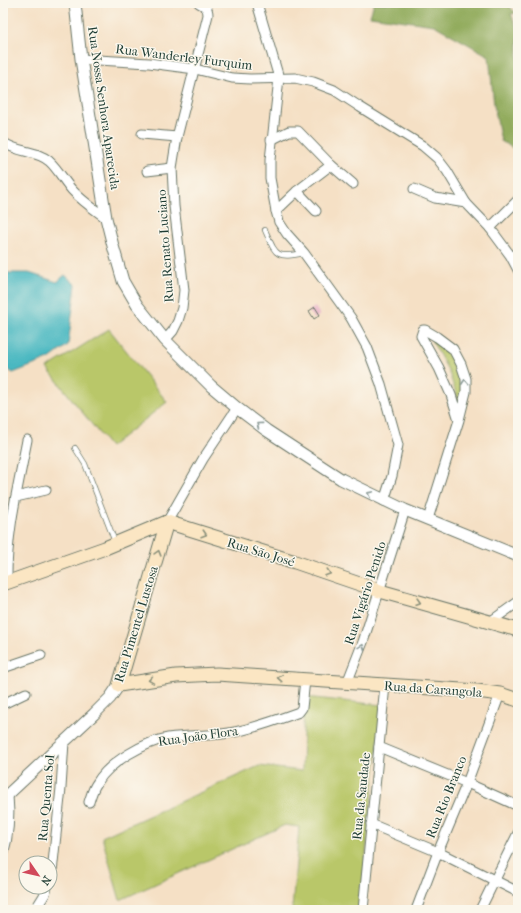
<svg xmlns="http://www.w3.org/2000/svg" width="521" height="913" font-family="'IM FELL French Canon',serif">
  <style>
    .green { fill: #b9c769; stroke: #6c824e }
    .forest { fill: #92ac5d; stroke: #587448 }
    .water { fill: #49b8c1; stroke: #347a7a }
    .building { fill: #e7adc5 }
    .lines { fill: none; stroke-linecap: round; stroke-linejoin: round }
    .service-casing { stroke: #6a7667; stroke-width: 6 }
    .minor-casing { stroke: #6a7667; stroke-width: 11 }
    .tertiary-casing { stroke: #6a7667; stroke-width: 13 }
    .secondary-casing { stroke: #6a7667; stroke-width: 15 }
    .service { stroke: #fff; stroke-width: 4.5 }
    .minor { stroke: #fff; stroke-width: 9 }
    .tertiary { stroke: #fff; stroke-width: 11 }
    .secondary { stroke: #fbe6c3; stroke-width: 13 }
    .oneway { stroke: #8f9e9a }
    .oneway2 { stroke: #8d927c }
    .labels { text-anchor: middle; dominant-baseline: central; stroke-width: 3; stroke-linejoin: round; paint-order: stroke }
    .street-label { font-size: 13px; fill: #1f3d34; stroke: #fbf7ec }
  </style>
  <rect width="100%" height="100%" fill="#fbf7ec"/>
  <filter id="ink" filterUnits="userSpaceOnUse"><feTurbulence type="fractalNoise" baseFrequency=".025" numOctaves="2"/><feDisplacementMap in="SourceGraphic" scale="8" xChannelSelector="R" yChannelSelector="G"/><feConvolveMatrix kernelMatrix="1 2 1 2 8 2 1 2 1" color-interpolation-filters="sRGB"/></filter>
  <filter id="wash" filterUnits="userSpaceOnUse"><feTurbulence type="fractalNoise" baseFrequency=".012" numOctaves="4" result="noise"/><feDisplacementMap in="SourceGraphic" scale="16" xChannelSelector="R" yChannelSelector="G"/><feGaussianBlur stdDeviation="0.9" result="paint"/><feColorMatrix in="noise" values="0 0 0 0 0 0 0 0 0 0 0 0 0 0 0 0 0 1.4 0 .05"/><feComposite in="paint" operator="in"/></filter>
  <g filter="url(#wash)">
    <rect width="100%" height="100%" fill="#f5e0c5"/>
    <g class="green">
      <path d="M109,329L167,402L110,447L47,368Z"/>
      <path d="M428,334L450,350L466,382L459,402L448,370Z"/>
      <path d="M304,697L382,705L360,910H292L299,827L285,825L120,900L102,837L259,766L302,771Z"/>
    </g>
    <path class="forest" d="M374,3H500L507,4L516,13L511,14L518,30V151L501,141L494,105L489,56L434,25L370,16Z"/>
    <path class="water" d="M3,251L5,273H29L57,282L65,275L76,285L68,345L49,359L13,373L3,366Z"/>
    <g id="blocks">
      <path class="building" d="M315,307L320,315L314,319L309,311Z"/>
    </g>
  </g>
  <g filter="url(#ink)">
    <use href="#blocks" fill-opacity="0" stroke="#6a7667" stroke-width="1"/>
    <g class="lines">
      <defs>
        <g id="service">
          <path d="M265,230C276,255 275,259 304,253"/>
          <path d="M75,448L85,464L115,542"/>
        </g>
        <g id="minor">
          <path d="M257,3L279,78L270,160V178L276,211L279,222L287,234L304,253L351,318L367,347L381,384L398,445L392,476L384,501"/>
          <path d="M81,59L149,63L195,69L232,78L250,79L295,78L313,82L334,90L360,107L423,146L437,158L447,171L466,203L490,228L510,255L518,270"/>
          <path d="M142,134L177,137"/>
          <path d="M271,140L289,131H298L331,165L353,184"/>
          <path d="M3,142C17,153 36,150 49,161C58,169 64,181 72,190C82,201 94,209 106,218"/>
          <path d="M147,171L172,168"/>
          <path d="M414,189L435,198L466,203"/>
          <path d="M297,191L316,211"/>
          <path d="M276,211L297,191L331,165"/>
          <path d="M490,228L518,200"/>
          <path d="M165,340L173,331L178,321L182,308L184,290L174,206L172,168L177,137L208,15C208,8 205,6 199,3"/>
          <path d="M16,497L46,490"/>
          <path d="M428,519L459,420L466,392V379L461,364L453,349L437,337L425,330H423L421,336L439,368L451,395L459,420"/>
          <path d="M167,522L203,459L237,408"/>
          <path d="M7,582C6,534 18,487 27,440"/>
          <path d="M490,622L518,602"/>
          <path d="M3,668L41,655"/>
          <path d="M347,683L363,642L405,510"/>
          <path d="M3,704L26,693"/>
          <path d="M379,747L467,783L518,806"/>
          <path d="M89,802C91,796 93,788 97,783C109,762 145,742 168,738C188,735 209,736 229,733C253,729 277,720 299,712L302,708L305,680"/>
          <path d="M371,824L438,852L518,892"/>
          <path d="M3,855C9,835 10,815 8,795"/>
          <path d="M50,879L52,872L61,788L64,742"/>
          <path d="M35,910L45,894L47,887"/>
          <path d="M363,910L385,685"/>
          <path d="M416,910L438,852L467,783L500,694"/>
          <path d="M480,910L518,833"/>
        </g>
        <g id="tertiary">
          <path d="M75,3L81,59L106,218L113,246L123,281L137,305L165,340L211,386L237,408L266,430L341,479L405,510L518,556"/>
          <path d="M3,799L94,714L110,698L119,685"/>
        </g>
        <g id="secondary">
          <path d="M167,522L119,685L176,676L217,674L477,691L500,694L518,700"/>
          <path d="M3,584L105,548L167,522L295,562L380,591L518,630"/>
        </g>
      </defs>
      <use href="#service" class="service-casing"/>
      <use href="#minor" class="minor-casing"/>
      <use href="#tertiary" class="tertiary-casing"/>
      <use href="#secondary" class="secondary-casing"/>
      <use href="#service" class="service"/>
      <use href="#minor" class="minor"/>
      <use href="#tertiary" class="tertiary"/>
      <use href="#secondary" class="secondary"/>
    </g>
    <defs><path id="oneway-chevron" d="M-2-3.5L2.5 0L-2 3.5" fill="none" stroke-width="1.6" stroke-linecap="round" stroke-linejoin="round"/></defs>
    <g class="oneway">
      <use href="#oneway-chevron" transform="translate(465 382) rotate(-95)"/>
      <use href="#oneway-chevron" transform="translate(259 425) rotate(-143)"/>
      <use href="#oneway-chevron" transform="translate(370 494) rotate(-153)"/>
      <use href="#oneway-chevron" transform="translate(362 647) rotate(-69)"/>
    </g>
    <g class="oneway2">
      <use href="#oneway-chevron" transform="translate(204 534) rotate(18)"/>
      <use href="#oneway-chevron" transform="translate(158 553) rotate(-74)"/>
      <use href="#oneway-chevron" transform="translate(328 573) rotate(19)"/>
      <use href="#oneway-chevron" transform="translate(418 602) rotate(16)"/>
      <use href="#oneway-chevron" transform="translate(280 678) rotate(-176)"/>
      <use href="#oneway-chevron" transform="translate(151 680) rotate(171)"/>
    </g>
  </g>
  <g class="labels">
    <g class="street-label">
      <text transform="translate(184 57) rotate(7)">Rua Wanderley Furquim</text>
      <text transform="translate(104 108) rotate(82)">Rua Nossa Senhora Aparecida</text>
      <text transform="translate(165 246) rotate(-94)">Rua Renato Luciano</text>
      <text transform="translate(261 552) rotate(17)">Rua São José</text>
      <text transform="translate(365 593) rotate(-72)">Rua Vigário Penido</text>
      <text transform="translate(136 624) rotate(-73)">Rua Pimentel Lustosa</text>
      <text transform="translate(433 689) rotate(4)">Rua da Carangola</text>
      <text transform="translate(198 736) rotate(-8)">Rua João Flora</text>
      <text transform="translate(361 796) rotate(-84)">Rua da Saudade</text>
      <text transform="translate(446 797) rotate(-68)">Rua Rio Branco</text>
      <text transform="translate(46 798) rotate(-85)">Rua Quenta Sol</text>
    </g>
  </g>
  <rect width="521" height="913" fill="none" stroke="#fbf7ec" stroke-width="16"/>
  <g transform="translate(38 875) rotate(124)"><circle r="19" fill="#fbf7ec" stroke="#a3ada2"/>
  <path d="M0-3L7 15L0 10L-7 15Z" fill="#d1495b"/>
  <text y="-6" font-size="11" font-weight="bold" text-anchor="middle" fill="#1f3d34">N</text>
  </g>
</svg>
